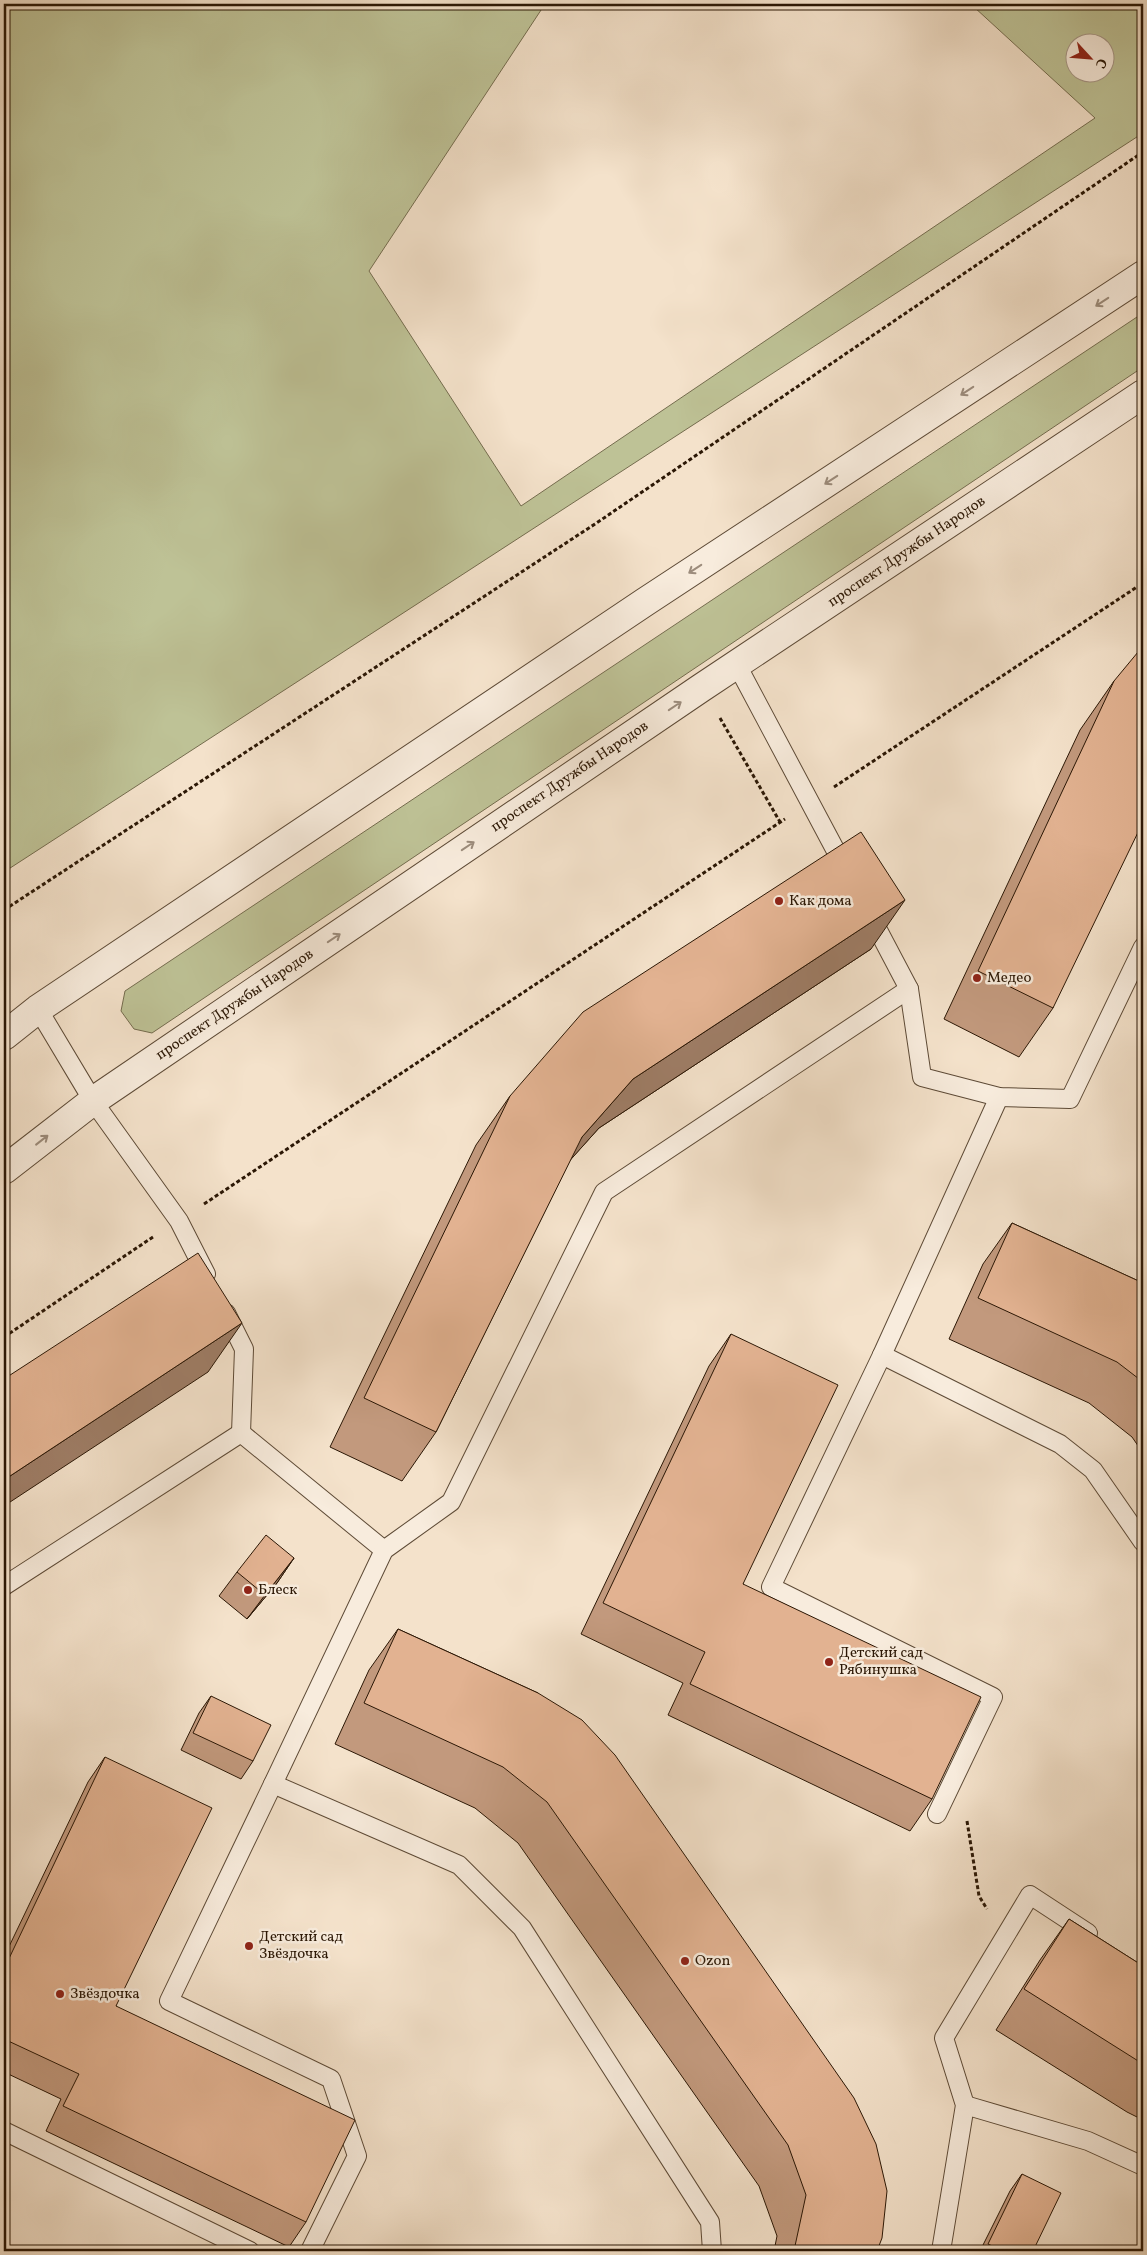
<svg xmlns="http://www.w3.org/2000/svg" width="1147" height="2255" font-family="Vollkorn,serif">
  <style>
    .green { fill: #bec296; stroke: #746c4e; fill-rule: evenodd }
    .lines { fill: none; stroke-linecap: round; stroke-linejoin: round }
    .service-casing { stroke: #5d4a36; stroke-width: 20 }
    .tertiary-casing { stroke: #5d4a36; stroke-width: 30 }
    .path { stroke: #2b1705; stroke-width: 3; stroke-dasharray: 4 2.5; stroke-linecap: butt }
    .service { stroke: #f8ecdd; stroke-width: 18 }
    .tertiary { stroke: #f8ecdd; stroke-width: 28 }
    .wall { fill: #c2997d; stroke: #2b1705 }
    .shaded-wall { fill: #9e7d66; stroke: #2b1705 }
    .building { fill: #e2b291; stroke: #2b1705 }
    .oneway { stroke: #9c8c7c }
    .poi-dot { fill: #8f2418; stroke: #f8ecdd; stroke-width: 2 }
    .labels { text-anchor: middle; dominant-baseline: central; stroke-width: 5; stroke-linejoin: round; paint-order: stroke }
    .street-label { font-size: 15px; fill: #2b1705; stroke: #f8ecdd }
    .poi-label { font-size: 15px; fill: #2b1705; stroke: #f8ecdd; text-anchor: start }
  </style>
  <rect width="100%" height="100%" fill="#f4e2cb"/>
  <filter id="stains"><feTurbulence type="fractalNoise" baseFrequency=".004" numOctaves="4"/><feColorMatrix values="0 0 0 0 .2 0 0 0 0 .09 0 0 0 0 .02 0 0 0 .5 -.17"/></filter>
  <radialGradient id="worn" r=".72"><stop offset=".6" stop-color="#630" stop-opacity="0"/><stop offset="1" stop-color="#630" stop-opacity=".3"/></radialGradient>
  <g class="green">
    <path d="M4,4H545L369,271L521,506L1095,118L974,7L967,4H1143V133L4,872ZM1074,42H1104V72H1074Z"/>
    <path d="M1143,313V367L152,1033L134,1029L121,1011L125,991Z"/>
  </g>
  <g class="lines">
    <defs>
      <g id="service">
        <path d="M737,665L846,870"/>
        <path d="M870,915L909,989L922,1077L999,1097L1070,1099L1143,947"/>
        <path d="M38,1009L93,1101L179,1221L206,1274"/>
        <path d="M999,1097L882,1355L1060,1444L1093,1470L1143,1542"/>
        <path d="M226,1313L244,1349L241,1433"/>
        <path d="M882,1355L771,1587L993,1697L937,1814"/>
        <path d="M4,1586L241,1433L384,1550"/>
        <path d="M273,1784L169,2001L331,2079L357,2156L310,2251"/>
        <path d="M965,2105L1088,2141L1143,2166"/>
        <path d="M4,2131L250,2251"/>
        <path d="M712,2251L710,2222L522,1928L459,1865L273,1784L384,1550L451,1502L604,1192L909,989"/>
        <path d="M941,2251L965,2105L944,2038L1030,1895L1088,1933"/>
      </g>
      <g id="tertiary">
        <path d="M4,1036L38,1009L645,602L1143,275"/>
        <path d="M4,1170L93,1101L701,688L1143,394"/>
      </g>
    </defs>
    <use href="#service" class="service-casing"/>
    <use href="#tertiary" class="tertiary-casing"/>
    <g class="path">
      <path d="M720,718L780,822"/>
      <path d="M834,787L1143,583"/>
      <path d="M4,910L595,524L1143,152"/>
      <path d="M204,1204L785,819"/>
      <path d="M4,1337L153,1237"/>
      <path d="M967,1821L979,1896L987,1909"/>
    </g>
    <use href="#service" class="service"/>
    <use href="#tertiary" class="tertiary"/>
  </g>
  <g class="wall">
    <path d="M1114,681L1053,1008L1019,1057L944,1019L1080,730Z"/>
    <path d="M871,949L599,1128L570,1160L436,1432L402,1481L330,1447L476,1145L510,1096Z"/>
    <path d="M1012,1223L1143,1283V1453L1132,1437L1089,1403L949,1339L983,1264Z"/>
    <path d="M731,1334L743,1584L932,1799L910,1831L668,1715L683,1683L581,1634L709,1366Z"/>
    <path d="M294,1558L277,1583L247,1619L219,1596L237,1572Z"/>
    <path d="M398,1629L538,1693L877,2251H774L777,2236L759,2186L518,1843L475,1808L335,1744L369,1670Z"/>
    <path d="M211,1696L253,1761L241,1779L181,1750L199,1713Z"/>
    <path d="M105,1757L116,2006L306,2222L289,2247L46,2131L61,2099L4,2072V1957L88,1782Z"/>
    <path d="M1069,1919L1143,1966V2120L1127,2112L996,2030L1040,1960Z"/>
    <path d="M1022,2174L1033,2251H980L1010,2191Z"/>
  </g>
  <g class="shaded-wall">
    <path d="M905,900L871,949L599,1128L548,1185L582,1137L633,1079Z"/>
    <path d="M242,1323L208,1372L4,1506V1480Z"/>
    <path d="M294,1558L277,1583L247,1619L265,1595Z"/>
  </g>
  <g class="building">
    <path d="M1143,646V822L1053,1008L978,971L1114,681Z"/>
    <path d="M861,832L905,900L633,1079L582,1137L436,1432L364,1398L510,1096L583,1012Z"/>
    <path d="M1012,1223L1143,1283V1382L1117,1362L978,1298Z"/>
    <path d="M198,1253L242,1323L4,1480V1379Z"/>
    <path d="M731,1334L838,1385L743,1584L981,1697L932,1799L690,1684L705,1652L603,1603Z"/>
    <path d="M266,1535L294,1558L265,1595L237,1572Z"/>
    <path d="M398,1629L538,1693L582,1720L615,1755L854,2098L876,2144L887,2191L882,2238L877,2251H793L795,2246L806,2195L788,2145L547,1802L503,1767L364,1703Z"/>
    <path d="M211,1696L271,1725L253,1761L193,1733Z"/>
    <path d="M105,1757L212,1808L116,2006L355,2120L306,2222L63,2106L79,2074L4,2039V1969Z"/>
    <path d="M1069,1919L1143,1966V2064L1024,1989Z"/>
    <path d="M1022,2174L1061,2193L1033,2251H1003L988,2244Z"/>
  </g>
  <defs><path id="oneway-shaft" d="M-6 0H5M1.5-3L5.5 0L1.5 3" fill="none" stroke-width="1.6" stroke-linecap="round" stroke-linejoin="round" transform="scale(1.25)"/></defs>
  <g class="oneway">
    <use href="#oneway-shaft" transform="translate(1102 302) rotate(147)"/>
    <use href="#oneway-shaft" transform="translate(967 391) rotate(147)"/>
    <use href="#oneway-shaft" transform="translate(831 480) rotate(147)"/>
    <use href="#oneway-shaft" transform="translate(695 569) rotate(147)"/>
    <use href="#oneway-shaft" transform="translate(675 706) rotate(-34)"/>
    <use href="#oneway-shaft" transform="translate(468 846) rotate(-34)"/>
    <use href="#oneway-shaft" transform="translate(334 938) rotate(-34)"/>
    <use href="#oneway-shaft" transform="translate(42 1140) rotate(-38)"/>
  </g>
  <g class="poi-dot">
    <circle cx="779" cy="901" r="5"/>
    <circle cx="977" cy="978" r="5"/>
    <circle cx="248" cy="1590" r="5"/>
    <circle cx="829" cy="1662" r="5"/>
    <circle cx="249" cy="1946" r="5"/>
    <circle cx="685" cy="1961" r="5"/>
    <circle cx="60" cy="1994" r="5"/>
  </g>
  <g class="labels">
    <g class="street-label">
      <text transform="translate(907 552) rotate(-34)">проспект Дружбы Народов</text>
      <text transform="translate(570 777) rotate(-34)">проспект Дружбы Народов</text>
      <text transform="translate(235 1005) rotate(-34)">проспект Дружбы Народов</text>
    </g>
    <g class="poi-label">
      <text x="789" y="901">Как дома</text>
      <text x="987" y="978">Медео</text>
      <text x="258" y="1590">Блеск</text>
      <text x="839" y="1653">Детский сад<tspan x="839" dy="17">Рябинушка</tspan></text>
      <text x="259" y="1937">Детский сад<tspan x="259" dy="17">Звёздочка</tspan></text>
      <text x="695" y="1961">Ozon</text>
      <text x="70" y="1994">Звёздочка</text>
    </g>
  </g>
  <rect width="1147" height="2255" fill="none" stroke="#f4e2cb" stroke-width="20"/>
  <rect x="5" y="5" width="1137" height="2245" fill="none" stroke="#2b1705" stroke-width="2.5"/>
  <rect x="10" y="10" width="1127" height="2235" fill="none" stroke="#2b1705"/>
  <g transform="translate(1090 58) rotate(116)"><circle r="24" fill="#f8ecdd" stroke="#a69787"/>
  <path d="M0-4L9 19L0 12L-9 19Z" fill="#8f2418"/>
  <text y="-8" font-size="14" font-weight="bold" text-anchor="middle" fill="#2b1705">С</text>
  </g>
  <rect width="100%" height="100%" filter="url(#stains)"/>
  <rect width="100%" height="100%" fill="url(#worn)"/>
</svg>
